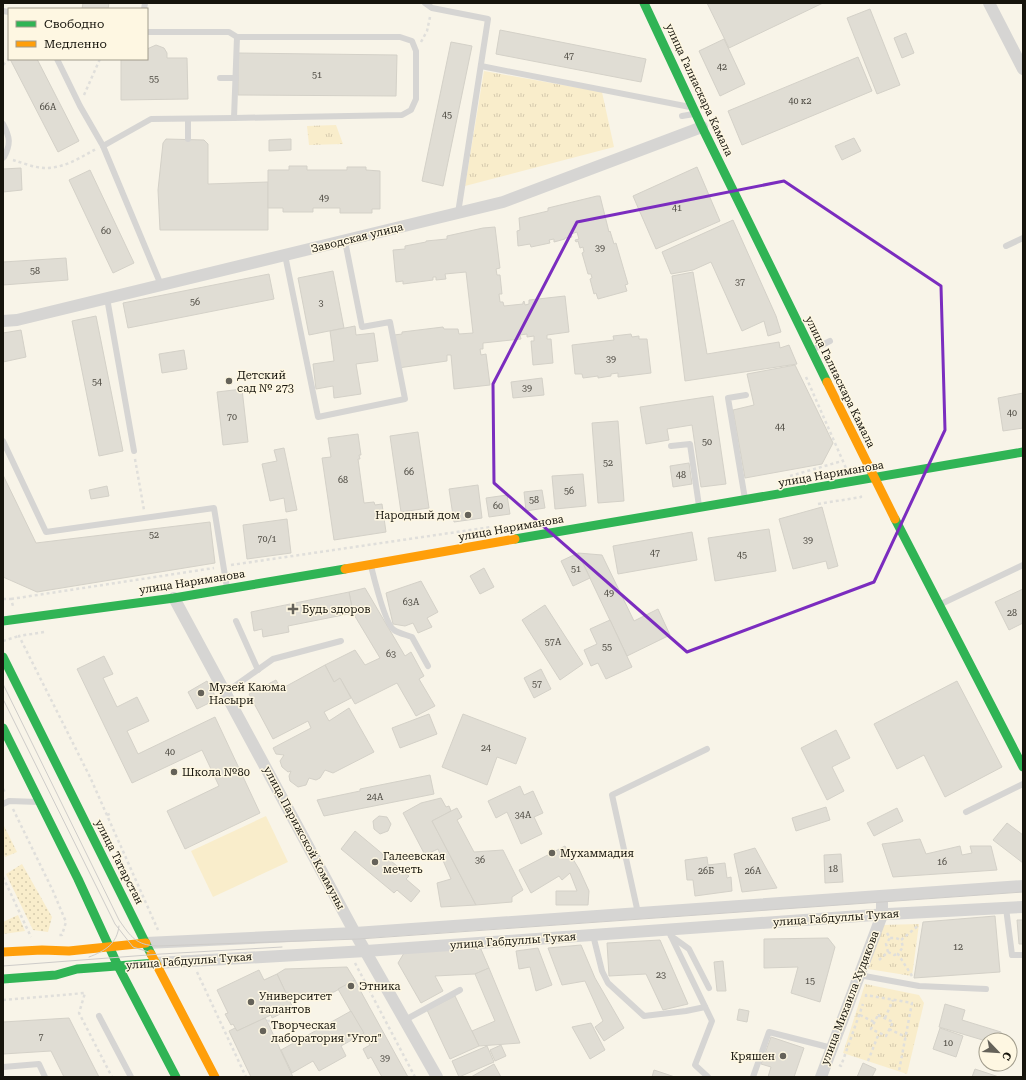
<svg xmlns="http://www.w3.org/2000/svg" width="1026" height="1080" font-family="'Roboto Serif',serif">
  <style>
    .grass { fill: url(#grass-dots) }
    .park { fill: url(#park-tufts) }
    .pitch { fill: #f9edcb }
    .building { fill: #e0ddd4; stroke: #d4d1c8 }
    .lines { fill: none; stroke-linecap: round; stroke-linejoin: round }
    .path { stroke: #e0dfdb; stroke-width: 2.5; stroke-dasharray: 3 3; stroke-linecap: butt }
    .lane { stroke: #d6d5d3; stroke-width: 6 }
    .street { stroke: #d6d5d3; stroke-width: 12 }
    .fast { stroke: #30b455; stroke-width: 9 }
    .slow { stroke: #ff9f0a; stroke-width: 9 }
    .tram { stroke: #ceccc9; stroke-width: 1 }
    .marked { fill: none; stroke: #7b2cbf; stroke-width: 3; stroke-linejoin: round }
    .poi-dot { fill: #656259; stroke: #fef7e2; stroke-width: 1.5 }
    .labels { text-anchor: middle; dominant-baseline: central; stroke-width: 3; stroke-linejoin: round; paint-order: stroke }
    .number-label { font-size: 9px; fill: #4a473f }
    .street-label { font-size: 11px; fill: #16140c; stroke: #fef7e2 }
    .poi-label { font-size: 11px; fill: #16140c; stroke: #fef7e2; text-anchor: start }
  </style>
  <defs>
    <pattern id="grass-dots" width="8" height="8" patternUnits="userSpaceOnUse"><rect width="8" height="8" fill="#f9edcb"/><path d="M2 2h.1M6 6h.1" fill="none" stroke="#d5caad" stroke-width="1.8" stroke-linecap="round"/></pattern>
    <pattern id="park-tufts" width="24" height="20" patternUnits="userSpaceOnUse"><rect width="24" height="20" fill="#f9edcb"/><path d="M3 7l-1-3M5 7V3M7 7l1-3M15 17l-1-3M17 17v-4M19 17l1-3" fill="none" stroke="#d5caad"/></pattern>
  </defs>
  <rect width="100%" height="100%" fill="#f8f4e8"/>
  <g class="grass">
    <path d="M3,824L17,852L5,857L3,852Z"/>
    <path d="M22,864L52,917L48,932L33,930L6,874Z"/>
    <path d="M18,915L25,931L3,934V922Z"/>
  </g>
  <g class="park">
    <path d="M484,71L602,92L614,147L465,186Z"/>
    <path d="M336,125L343,144L309,145L307,126Z"/>
    <path d="M919,924L912,976L868,969L882,925Z"/>
    <path d="M865,984L919,995L924,1003L907,1074L843,1053Z"/>
  </g>
  <path class="pitch" d="M266,816L288,862L213,897L191,851Z"/>
  <g class="building">
    <path d="M83,3H109L108,9H82Z"/>
    <path d="M707,3H823L729,48Z"/>
    <path d="M870,9L900,85L877,94L847,18Z"/>
    <path d="M500,30L646,59L641,82L496,54Z"/>
    <path d="M906,33L914,53L902,58L894,38Z"/>
    <path d="M724,39L745,84L720,96L699,51Z"/>
    <path d="M451,42L472,46L443,186L422,181Z"/>
    <path d="M156,45L164,48L167,53V58H187L188,99L121,100V59H147V49Z"/>
    <path d="M238,53L397,55L396,96L238,95Z"/>
    <path d="M858,57L872,91L742,145L728,111Z"/>
    <path d="M10,59H37L79,141L58,152Z"/>
    <path d="M854,138L861,151L842,160L835,146Z"/>
    <path d="M166,139L204,140L208,144V184L268,182V230H160L158,190L163,143Z"/>
    <path d="M291,139V150L269,151V140Z"/>
    <path d="M289,166H307V170H347V167H366V170L380,171V209H372V213H340V208H313V212H283V208H268V170H289Z"/>
    <path d="M697,167L720,221L656,249L633,196Z"/>
    <path d="M21,168L22,190L3,192V169Z"/>
    <path d="M90,170L134,263L113,273L69,180Z"/>
    <path d="M597,196H600L609,232L610,231L614,244L616,243L628,284L625,285L627,291L598,299L596,293L594,294L590,279L592,278L591,274H588L582,253L584,252L583,247L580,248L578,241L576,242L575,240L579,239L577,232L571,234L572,237L565,238V239L554,242V239L549,240L550,243L531,247L530,244L518,246L517,231L520,230L519,218L548,211V208Z"/>
    <path d="M733,220L776,316L781,332L768,336L764,321L742,331L711,262L693,270L671,274L662,252Z"/>
    <path d="M495,227L500,268L496,269L497,275H500L502,294H499L500,302H503L504,306L523,304V302L524,301L525,305L529,304V300L565,296L569,332L547,335V339H551L553,363L533,365L531,341H534V336L527,337V334L520,335L521,339L483,343V349H480L481,355L486,354L490,385L454,389L451,355H447V361L398,368L394,335L402,334V332L443,327L444,329H458L459,334L473,333L466,272L445,274L446,279L436,280V277H433V280L403,284V281L396,282L393,250L405,249V246L426,242V241L447,239V236L483,228Z"/>
    <path d="M66,258L68,280L3,285V262Z"/>
    <path d="M333,271L344,328L309,335L298,278Z"/>
    <path d="M693,272L707,354L779,342L780,348L789,345L797,364L685,381L672,276Z"/>
    <path d="M269,274L274,299L128,328L123,303Z"/>
    <path d="M96,316L123,451L99,456L72,321Z"/>
    <path d="M355,326L356,335L374,333L378,361L356,364L361,394L334,398L333,386L316,389L313,364L334,361L330,331Z"/>
    <path d="M21,330L26,357L3,362V333Z"/>
    <path d="M631,334L632,337L639,336V339H647L651,373L618,377V373L611,374V376L598,378V376L583,378L582,374H575L572,345L614,340L613,336Z"/>
    <path d="M184,350L187,369L162,373L159,354Z"/>
    <path d="M795,365L833,443L822,464L745,478L733,410L754,405L747,374Z"/>
    <path d="M542,378L544,395L513,398L511,382Z"/>
    <path d="M242,389L248,442L223,445L217,392Z"/>
    <path d="M1023,393V428L1003,431L998,398Z"/>
    <path d="M713,396L726,484L701,487L692,425L667,429L669,440L646,444L640,407Z"/>
    <path d="M618,421L624,501L598,503L592,423Z"/>
    <path d="M418,432L429,508L401,512L390,436Z"/>
    <path d="M358,434L361,455H359L360,459H358L364,503L374,502L375,505L382,504L386,532L334,540L322,458L331,457L328,438Z"/>
    <path d="M284,448L297,510L286,512L284,498L270,501L262,464L277,461L274,450Z"/>
    <path d="M689,463L692,484L673,487L670,466Z"/>
    <path d="M583,474L586,506L555,509L552,476Z"/>
    <path d="M3,475L36,543L210,522L215,563L37,592L3,577Z"/>
    <path d="M478,485L482,518L454,522L449,489Z"/>
    <path d="M107,486L109,496L91,499L89,490Z"/>
    <path d="M542,490L545,508L526,511L524,492Z"/>
    <path d="M507,495L510,514L489,517L486,498Z"/>
    <path d="M822,507L838,566L828,569L826,561L793,569L779,519Z"/>
    <path d="M287,519L291,553L247,559L243,525Z"/>
    <path d="M769,529L776,571L715,581L708,538Z"/>
    <path d="M692,532L697,560L618,574L613,546Z"/>
    <path d="M578,553L602,555L634,621L658,609L670,635L627,656Z"/>
    <path d="M578,553L590,578L573,586L561,561Z"/>
    <path d="M484,568L494,587L480,594L470,576Z"/>
    <path d="M421,581L438,612L427,618L432,627L418,633L413,623L405,626L393,624L386,593Z"/>
    <path d="M365,588L405,656L411,652L424,676L419,679L435,706L416,716L397,683L355,704L340,678L334,682L325,665L355,650L365,665L380,658L353,613L349,592Z"/>
    <path d="M1023,589V623L1009,630L995,602Z"/>
    <path d="M349,592L353,613L288,626L289,632L263,637L262,629L254,631L251,612Z"/>
    <path d="M545,605L583,664L560,680L522,620Z"/>
    <path d="M610,620L632,667L606,679L598,663L591,666L584,650L597,644L590,629Z"/>
    <path d="M104,656L113,674L103,678L117,707L137,697L149,721L127,731L138,754L215,717L260,813L185,849L167,811L219,786L202,750L132,783L77,669Z"/>
    <path d="M325,665L334,682L340,678L351,698L324,712L329,721L349,708L374,752L333,773L325,770L320,778L316,780L309,778L306,785L298,787L290,781L289,776L291,771L288,772L282,767L280,761L284,755L276,754L273,748L311,728L308,721L273,739L249,694L276,680L281,689Z"/>
    <path d="M541,669L551,689L534,698L524,678Z"/>
    <path d="M207,681L217,699L197,709L188,692Z"/>
    <path d="M957,681L1002,767L945,797L924,755L897,769L874,724Z"/>
    <path d="M429,714L437,734L400,748L392,728Z"/>
    <path d="M463,714L526,738L516,764L497,757L487,785L442,767Z"/>
    <path d="M836,730L850,758L832,767L844,791L827,800L801,748Z"/>
    <path d="M430,775L434,794L324,816L317,800L360,791V789Z"/>
    <path d="M520,786L524,795L533,791L543,813L534,817L542,834L521,844L507,812L496,818L488,801Z"/>
    <path d="M441,798L446,807L449,806L451,811L432,821L476,905L441,907L437,883L451,879L438,849L425,855L403,813L421,803Z"/>
    <path d="M826,807L830,820L796,831L792,818Z"/>
    <path d="M457,808L462,817L457,820L474,852L503,850L523,890L512,897V902L476,905L432,821Z"/>
    <path d="M897,808L903,821L874,836L867,823Z"/>
    <path d="M379,816L387,817L391,824L388,831L380,834L374,829L373,821Z"/>
    <path d="M1007,823L1023,835V863L993,840Z"/>
    <path d="M355,831L409,876L406,879L420,891L411,902L397,890L394,893L341,849Z"/>
    <path d="M920,839L926,854L960,846L962,855L972,853L970,846H991L997,870L893,877L882,844Z"/>
    <path d="M565,846L579,869L589,891L588,905H556V891H577L570,873L562,880L559,876L531,893L519,870Z"/>
    <path d="M755,848L777,888L742,892L734,854Z"/>
    <path d="M841,854L843,882L825,883L824,855Z"/>
    <path d="M707,857L708,865L725,863L727,878L731,877L732,891L695,896L693,880H687L685,860Z"/>
    <path d="M995,916L1000,972L914,978L923,922Z"/>
    <path d="M1017,920H1023V944H1019Z"/>
    <path d="M828,938L835,947L820,1002L791,993L798,967L764,968V939Z"/>
    <path d="M660,940L688,1004L663,1010L646,974L609,976L607,943Z"/>
    <path d="M581,945L595,978L624,1028L604,1041L595,1027L603,1021L585,981L562,985L548,948Z"/>
    <path d="M480,947L489,968L475,974L435,976L443,991L421,1003L398,963L404,953Z"/>
    <path d="M538,948L552,985L536,991L530,967L519,969L516,951Z"/>
    <path d="M723,961L726,991H717L714,962Z"/>
    <path d="M347,967L355,980L334,992L298,995L289,1000L277,974L285,969Z"/>
    <path d="M489,968L520,1043L479,1046L472,1031L495,1021L475,974Z"/>
    <path d="M259,970L264,980L277,974L293,1008L272,1018L271,1015L237,1031L233,1024L231,1025L225,1014L228,1013L217,990Z"/>
    <path d="M355,980L360,990L408,1077H382L371,1057L368,1059L363,1049L370,1045L338,989Z"/>
    <path d="M455,996L479,1046L450,1059L427,1010Z"/>
    <path d="M945,1004L965,1010L962,1020L1001,1032L1002,1040L986,1041L939,1027Z"/>
    <path d="M739,1009L749,1011L747,1022L737,1020Z"/>
    <path d="M351,1011L364,1033L341,1046L346,1056L319,1071L313,1061L292,1073L281,1050Z"/>
    <path d="M69,1018L99,1077H64L51,1051L3,1054V1022Z"/>
    <path d="M265,1018L267,1021L293,1077H251L229,1031L235,1028L237,1031Z"/>
    <path d="M591,1023L605,1050L590,1059L572,1027Z"/>
    <path d="M940,1028L963,1036L956,1057L933,1049Z"/>
    <path d="M771,1037L804,1048L794,1077H768L771,1067L761,1064Z"/>
    <path d="M501,1045L506,1056L495,1061L490,1050Z"/>
    <path d="M487,1046L494,1062L459,1077L452,1061Z"/>
    <path d="M863,1063L876,1069L872,1077H857Z"/>
    <path d="M494,1064L501,1077H471Z"/>
    <path d="M975,1069L999,1077H972Z"/>
    <path d="M654,1070L675,1077H652Z"/>
  </g>
  <g class="lines">
    <g class="path">
      <path d="M421,42L427,31L430,17"/>
      <path d="M3,65L9,59"/>
      <path d="M84,95L100,59"/>
      <path d="M13,160C23,163 35,168 46,168C65,168 81,157 96,149"/>
      <path d="M806,377L846,468"/>
      <path d="M135,459L144,510"/>
      <path d="M790,476L842,461"/>
      <path d="M818,504L861,497L859,494"/>
      <path d="M231,565L491,527"/>
      <path d="M3,599H11L13,606"/>
      <path d="M11,599L214,568"/>
      <path d="M44,632L19,636L90,777L158,930"/>
      <path d="M3,641L19,636"/>
      <path d="M3,789L6,794"/>
      <path d="M13,809L53,891L66,922L62,935H59"/>
      <path d="M107,815L112,813"/>
      <path d="M3,877L31,937"/>
      <path d="M887,933L890,938H896L901,940"/>
      <path d="M888,952L894,955L898,954"/>
      <path d="M879,960L888,952L886,944L890,938"/>
      <path d="M355,963L415,1077"/>
      <path d="M197,972L246,1077"/>
      <path d="M912,976L898,954L903,947L901,940L919,925"/>
      <path d="M866,997V995L912,1003L899,1071"/>
      <path d="M3,1000L85,993L79,1013L112,1077"/>
      <path d="M860,1015L874,1022"/>
      <path d="M878,1015L893,1022L886,1036L871,1029Z"/>
      <path d="M885,1018L893,1000"/>
      <path d="M267,1021H274L277,1029"/>
      <path d="M889,1029L906,1037"/>
      <path d="M868,1061L879,1033"/>
      <path d="M839,1065L841,1066L863,1004"/>
    </g>
    <g class="lane">
      <path d="M425,3L432,8L488,19L458,213"/>
      <path d="M144,9L145,3"/>
      <path d="M3,11L9,12"/>
      <path d="M147,32H229L237,37H400L412,41L416,51V99L411,110L402,115L234,118L237,37"/>
      <path d="M57,59L80,106L103,146"/>
      <path d="M481,66L690,107"/>
      <path d="M220,78H236"/>
      <path d="M682,116L694,114"/>
      <path d="M188,119V139"/>
      <path d="M3,124C10,137 11,144 4,157L3,158"/>
      <path d="M1006,246L1023,238"/>
      <path d="M285,255L318,417L405,399L390,322L362,327L345,241"/>
      <path d="M161,285L103,146L151,119L234,118"/>
      <path d="M107,298L134,451"/>
      <path d="M812,350L830,341"/>
      <path d="M3,441L46,532L214,508L227,588"/>
      <path d="M671,446L690,444L699,506"/>
      <path d="M745,499L728,398L746,395"/>
      <path d="M371,566C374,578 385,624 394,630C398,633 407,635 412,637L428,666"/>
      <path d="M941,604L1023,565"/>
      <path d="M236,621L258,670"/>
      <path d="M225,693L273,659L341,641"/>
      <path d="M3,804L9,801L39,802"/>
      <path d="M966,812L1023,784"/>
      <path d="M1006,908L1012,955H1023"/>
      <path d="M638,913L612,795L707,749"/>
      <path d="M668,930L712,1021L695,1065L708,1077"/>
      <path d="M593,935L602,971L608,983L644,1016L686,1011L705,1007"/>
      <path d="M671,936L689,949L709,988"/>
      <path d="M859,975L919,986L986,989"/>
      <path d="M99,1016L131,1077"/>
      <path d="M405,1020L460,990"/>
      <path d="M3,1067L39,1064L45,1077"/>
      <path d="M753,1077L769,1032L832,1048"/>
    </g>
    <g class="street">
      <path d="M989,3L1023,69"/>
      <path d="M3,321L17,320L503,202L702,127"/>
      <path d="M174,598L355,933L437,1077"/>
      <path d="M146,943L355,933L1023,886"/>
      <path d="M156,963L366,951L888,914L1023,907"/>
      <path d="M821,1077L882,915V896"/>
    </g>
    <g class="fast">
      <path d="M644,3L702,127L827,382"/>
      <path d="M895,519L1023,767"/>
      <path d="M515,539L1023,452"/>
      <path d="M3,621L174,598L345,569"/>
      <path d="M3,657L151,954"/>
      <path d="M3,728L78,879L118,966L176,1077"/>
      <path d="M3,979L56,975L77,969L156,963"/>
    </g>
    <g class="slow">
      <path d="M827,382L895,519"/>
      <path d="M345,569L515,539"/>
      <path d="M3,952L42,950L69,951L146,943"/>
      <path d="M151,954L215,1077"/>
    </g>
    <g class="tram">
      <path d="M3,684L119,920C131,937 136,945 157,946L359,939L1023,892"/>
      <path d="M3,699L115,924L133,947L149,952"/>
      <path d="M89,957C105,951 117,944 119,926"/>
      <path d="M3,966L161,954L282,947"/>
    </g>
  </g>
  <path class="marked" d="M784,181L941,286L945,430L874,582L687,652L494,483L493,384L577,222Z"/>
  <g class="poi-dot">
    <circle cx="229" cy="381" r="4"/>
    <circle cx="468" cy="515" r="4"/>
    <path d="M291 603h4v4h4v4h-4v4h-4v-4h-4v-4h4z"/>
    <circle cx="201" cy="693" r="4"/>
    <circle cx="174" cy="772" r="4"/>
    <circle cx="552" cy="853" r="4"/>
    <circle cx="375" cy="862" r="4"/>
    <circle cx="351" cy="986" r="4"/>
    <circle cx="251" cy="1002" r="4"/>
    <circle cx="263" cy="1031" r="4"/>
    <circle cx="783" cy="1056" r="4"/>
  </g>
  <g class="labels">
    <g class="number-label">
      <text x="569" y="56">47</text>
      <text x="722" y="67">42</text>
      <text x="317" y="75">51</text>
      <text x="154" y="79">55</text>
      <text x="800" y="101">40 к2</text>
      <text x="48" y="107">66А</text>
      <text x="447" y="115">45</text>
      <text x="324" y="198">49</text>
      <text x="677" y="208">41</text>
      <text x="106" y="231">60</text>
      <text x="600" y="248">39</text>
      <text x="35" y="271">58</text>
      <text x="740" y="282">37</text>
      <text x="195" y="302">56</text>
      <text x="321" y="303">3</text>
      <text x="611" y="359">39</text>
      <text x="97" y="382">54</text>
      <text x="527" y="388">39</text>
      <text x="1012" y="413">40</text>
      <text x="232" y="417">70</text>
      <text x="780" y="427">44</text>
      <text x="707" y="442">50</text>
      <text x="608" y="463">52</text>
      <text x="409" y="472">66</text>
      <text x="681" y="475">48</text>
      <text x="343" y="480">68</text>
      <text x="569" y="491">56</text>
      <text x="534" y="500">58</text>
      <text x="498" y="506">60</text>
      <text x="154" y="535">52</text>
      <text x="267" y="539">70/1</text>
      <text x="808" y="540">39</text>
      <text x="655" y="553">47</text>
      <text x="742" y="555">45</text>
      <text x="576" y="569">51</text>
      <text x="609" y="593">49</text>
      <text x="411" y="602">63А</text>
      <text x="1012" y="613">28</text>
      <text x="553" y="642">57А</text>
      <text x="607" y="647">55</text>
      <text x="391" y="654">63</text>
      <text x="537" y="684">57</text>
      <text x="486" y="748">24</text>
      <text x="170" y="752">40</text>
      <text x="375" y="797">24А</text>
      <text x="523" y="815">34А</text>
      <text x="480" y="860">36</text>
      <text x="942" y="862">16</text>
      <text x="833" y="869">18</text>
      <text x="706" y="871">26Б</text>
      <text x="753" y="871">26А</text>
      <text x="958" y="947">12</text>
      <text x="661" y="975">23</text>
      <text x="810" y="981">15</text>
      <text x="41" y="1037">7</text>
      <text x="948" y="1043">10</text>
      <text x="385" y="1058">39</text>
    </g>
    <g class="street-label">
      <text transform="translate(699 90) rotate(65)">улица Галиаскара Камала</text>
      <text transform="translate(357 238) rotate(-14)">Заводская улица</text>
      <text transform="translate(840 382) rotate(64)">улица Галиаскара Камала</text>
      <text transform="translate(831 474) rotate(-10)">улица Нариманова</text>
      <text transform="translate(511 528) rotate(-10)">улица Нариманова</text>
      <text transform="translate(192 582) rotate(-9)">улица Нариманова</text>
      <text transform="translate(304 838) rotate(62)">улица Парижской Коммуны</text>
      <text transform="translate(119 862) rotate(63)">улица Татарстан</text>
      <text transform="translate(836 918) rotate(-4)">улица Габдуллы Тукая</text>
      <text transform="translate(513 941) rotate(-4)">улица Габдуллы Тукая</text>
      <text transform="translate(189 961) rotate(-4)">улица Габдуллы Тукая</text>
      <text transform="translate(850 998) rotate(-69)">улица Михаила Худякова</text>
    </g>
    <g class="poi-label">
      <text x="237" y="375">Детский<tspan x="237" dy="13">сад № 273</tspan></text>
      <text x="460" y="515" text-anchor="end">Народный дом</text>
      <text x="302" y="609">Будь здоров</text>
      <text x="209" y="687">Музей Каюма<tspan x="209" dy="13">Насыри</tspan></text>
      <text x="182" y="772">Школа №80</text>
      <text x="560" y="853">Мухаммадия</text>
      <text x="383" y="856">Галеевская<tspan x="383" dy="13">мечеть</tspan></text>
      <text x="359" y="986">Этника</text>
      <text x="259" y="996">Университет<tspan x="259" dy="13">талантов</tspan></text>
      <text x="271" y="1025">Творческая<tspan x="271" dy="13">лаборатория "Угол"</tspan></text>
      <text x="775" y="1056" text-anchor="end">Кряшен</text>
    </g>
  </g>
  <rect width="1026" height="1080" fill="none" stroke="#16140c" stroke-width="8"/>
  <rect x="8" y="8" width="140" height="52" fill="#fef7e2" stroke="#a19c8c"/>
  <rect x="16" y="21" width="20" height="6" fill="#30b455" stroke="#a19c8c"/>
  <text x="44" y="28" font-size="12" fill="#16140c">Свободно</text>
  <rect x="16" y="41" width="20" height="6" fill="#ff9f0a" stroke="#a19c8c"/>
  <text x="44" y="48" font-size="12" fill="#16140c">Медленно</text>
  <g transform="translate(998 1052) rotate(115)"><circle r="19" fill="#fef7e2" stroke="#a19c8c"/>
  <path d="M0-3L7 15L0 10L-7 15Z" fill="#656259"/>
  <text y="-6" font-size="11" font-weight="bold" text-anchor="middle" fill="#16140c">С</text>
  </g>
</svg>
